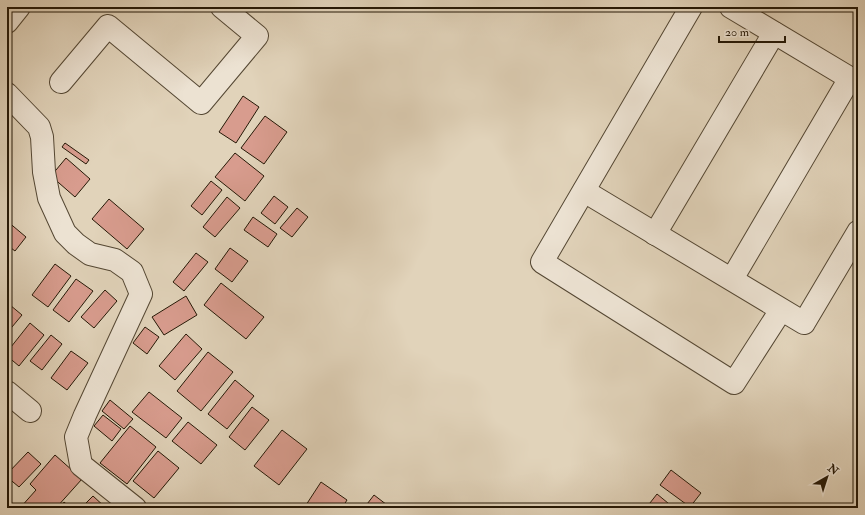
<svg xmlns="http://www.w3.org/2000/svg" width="865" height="515" font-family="'IM FELL Double Pica',serif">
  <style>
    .building { fill: #d89c8e; stroke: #251806 }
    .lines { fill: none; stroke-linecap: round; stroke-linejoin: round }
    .minor-casing { stroke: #544733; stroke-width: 24 }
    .tertiary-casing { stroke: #544733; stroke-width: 24 }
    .minor { stroke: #ece2d2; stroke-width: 22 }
    .tertiary { stroke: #ece2d2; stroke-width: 22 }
  </style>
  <rect width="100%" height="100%" fill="#e1d3ba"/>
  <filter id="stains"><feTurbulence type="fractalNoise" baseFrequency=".005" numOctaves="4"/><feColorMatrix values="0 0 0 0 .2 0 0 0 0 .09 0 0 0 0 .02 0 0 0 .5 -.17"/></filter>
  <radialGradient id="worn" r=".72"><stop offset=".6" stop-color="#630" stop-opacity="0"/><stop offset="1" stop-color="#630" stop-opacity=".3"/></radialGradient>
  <g class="building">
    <path d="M243,96L259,107L236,143L219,132Z"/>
    <path d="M265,116L287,132L264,164L241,148Z"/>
    <path d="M65,143L89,160L86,164L62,147Z"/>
    <path d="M235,153L264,176L245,201L215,177Z"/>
    <path d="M66,158L90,179L75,197L51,176Z"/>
    <path d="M211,181L222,190L202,215L191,206Z"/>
    <path d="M274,196L288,207L275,224L261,213Z"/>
    <path d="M227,197L240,208L215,237L203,227Z"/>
    <path d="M109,199L144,229L127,249L92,219Z"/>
    <path d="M297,208L308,217L292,237L280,228Z"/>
    <path d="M253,217L277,234L268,247L244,230Z"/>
    <path d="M7,221L26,237L15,251L7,245Z"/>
    <path d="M230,248L248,261L232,282L215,269Z"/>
    <path d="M196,253L208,262L184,291L173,282Z"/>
    <path d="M55,264L71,276L48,307L32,295Z"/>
    <path d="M76,279L93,291L69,322L53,310Z"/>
    <path d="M221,283L264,317L246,339L204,305Z"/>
    <path d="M105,290L117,301L94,328L81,317Z"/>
    <path d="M186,296L197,315L164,335L152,317Z"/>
    <path d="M10,305L22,315L7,333V309Z"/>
    <path d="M30,323L44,335L19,366L7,356V352Z"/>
    <path d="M145,327L159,337L147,354L133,343Z"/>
    <path d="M186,334L202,349L175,380L159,366Z"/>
    <path d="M51,335L62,344L42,370L30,361Z"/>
    <path d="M71,351L88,363L67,390L51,378Z"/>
    <path d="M208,352L233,372L201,411L177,391Z"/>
    <path d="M235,380L254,396L227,429L208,414Z"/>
    <path d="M149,392L182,418L166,438L132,412Z"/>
    <path d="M110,400L133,419L124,429L102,411Z"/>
    <path d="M252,407L269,420L245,450L229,437Z"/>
    <path d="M103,415L121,429L112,441L94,426Z"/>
    <path d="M188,422L217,445L201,464L172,441Z"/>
    <path d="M130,426L156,447L127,484L100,463Z"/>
    <path d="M282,430L307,449L279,485L254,466Z"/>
    <path d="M158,451L179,468L154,498L133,481Z"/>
    <path d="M28,452L41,464L19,487L7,477V474Z"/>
    <path d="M55,455L82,479L56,508H20L36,490L30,484Z"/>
    <path d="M671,470L701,493L690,507L660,485Z"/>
    <path d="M321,482L347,500L342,508H310L306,505Z"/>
    <path d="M657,494L674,508H646Z"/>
    <path d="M374,495L391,508H364Z"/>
    <path d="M93,496L106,508H81Z"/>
    <path d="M64,502L71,508H60Z"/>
  </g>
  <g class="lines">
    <defs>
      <g id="minor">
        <path d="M691,7L542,262L734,383L781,310"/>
        <path d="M731,7L858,83"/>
        <path d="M7,22L19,7"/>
        <path d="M61,82L108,26L201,103L257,36L222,7"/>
        <path d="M584,191L804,323L858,232"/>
        <path d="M655,234L774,33"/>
        <path d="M732,279L850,78"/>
        <path d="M7,392L30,411"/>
      </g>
      <path id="tertiary" d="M7,94L39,127L42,137L44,172L49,198L65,233L76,244L90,254L115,260L132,272L141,294L85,415L76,437L81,465L135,508"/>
    </defs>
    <use href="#minor" class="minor-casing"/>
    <use href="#tertiary" class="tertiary-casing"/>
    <use href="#minor" class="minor"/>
    <use href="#tertiary" class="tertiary"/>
  </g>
  <rect width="865" height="515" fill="none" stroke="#e1d3ba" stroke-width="24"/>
  <rect x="8" y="8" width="849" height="499" fill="none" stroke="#251806" stroke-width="2"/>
  <rect x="12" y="12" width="841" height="491" fill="none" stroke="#251806"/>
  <g transform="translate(827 477) rotate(39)" stroke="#ece2d2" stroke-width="3" paint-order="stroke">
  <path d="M0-3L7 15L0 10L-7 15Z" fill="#251806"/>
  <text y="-6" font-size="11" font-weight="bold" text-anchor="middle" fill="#251806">N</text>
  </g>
  <path d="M719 36v6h66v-6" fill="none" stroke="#251806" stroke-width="2"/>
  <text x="725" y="36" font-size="12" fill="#251806" stroke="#ece2d2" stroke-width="3" paint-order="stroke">20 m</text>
  <rect width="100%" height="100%" filter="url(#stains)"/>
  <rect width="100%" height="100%" fill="url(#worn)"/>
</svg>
